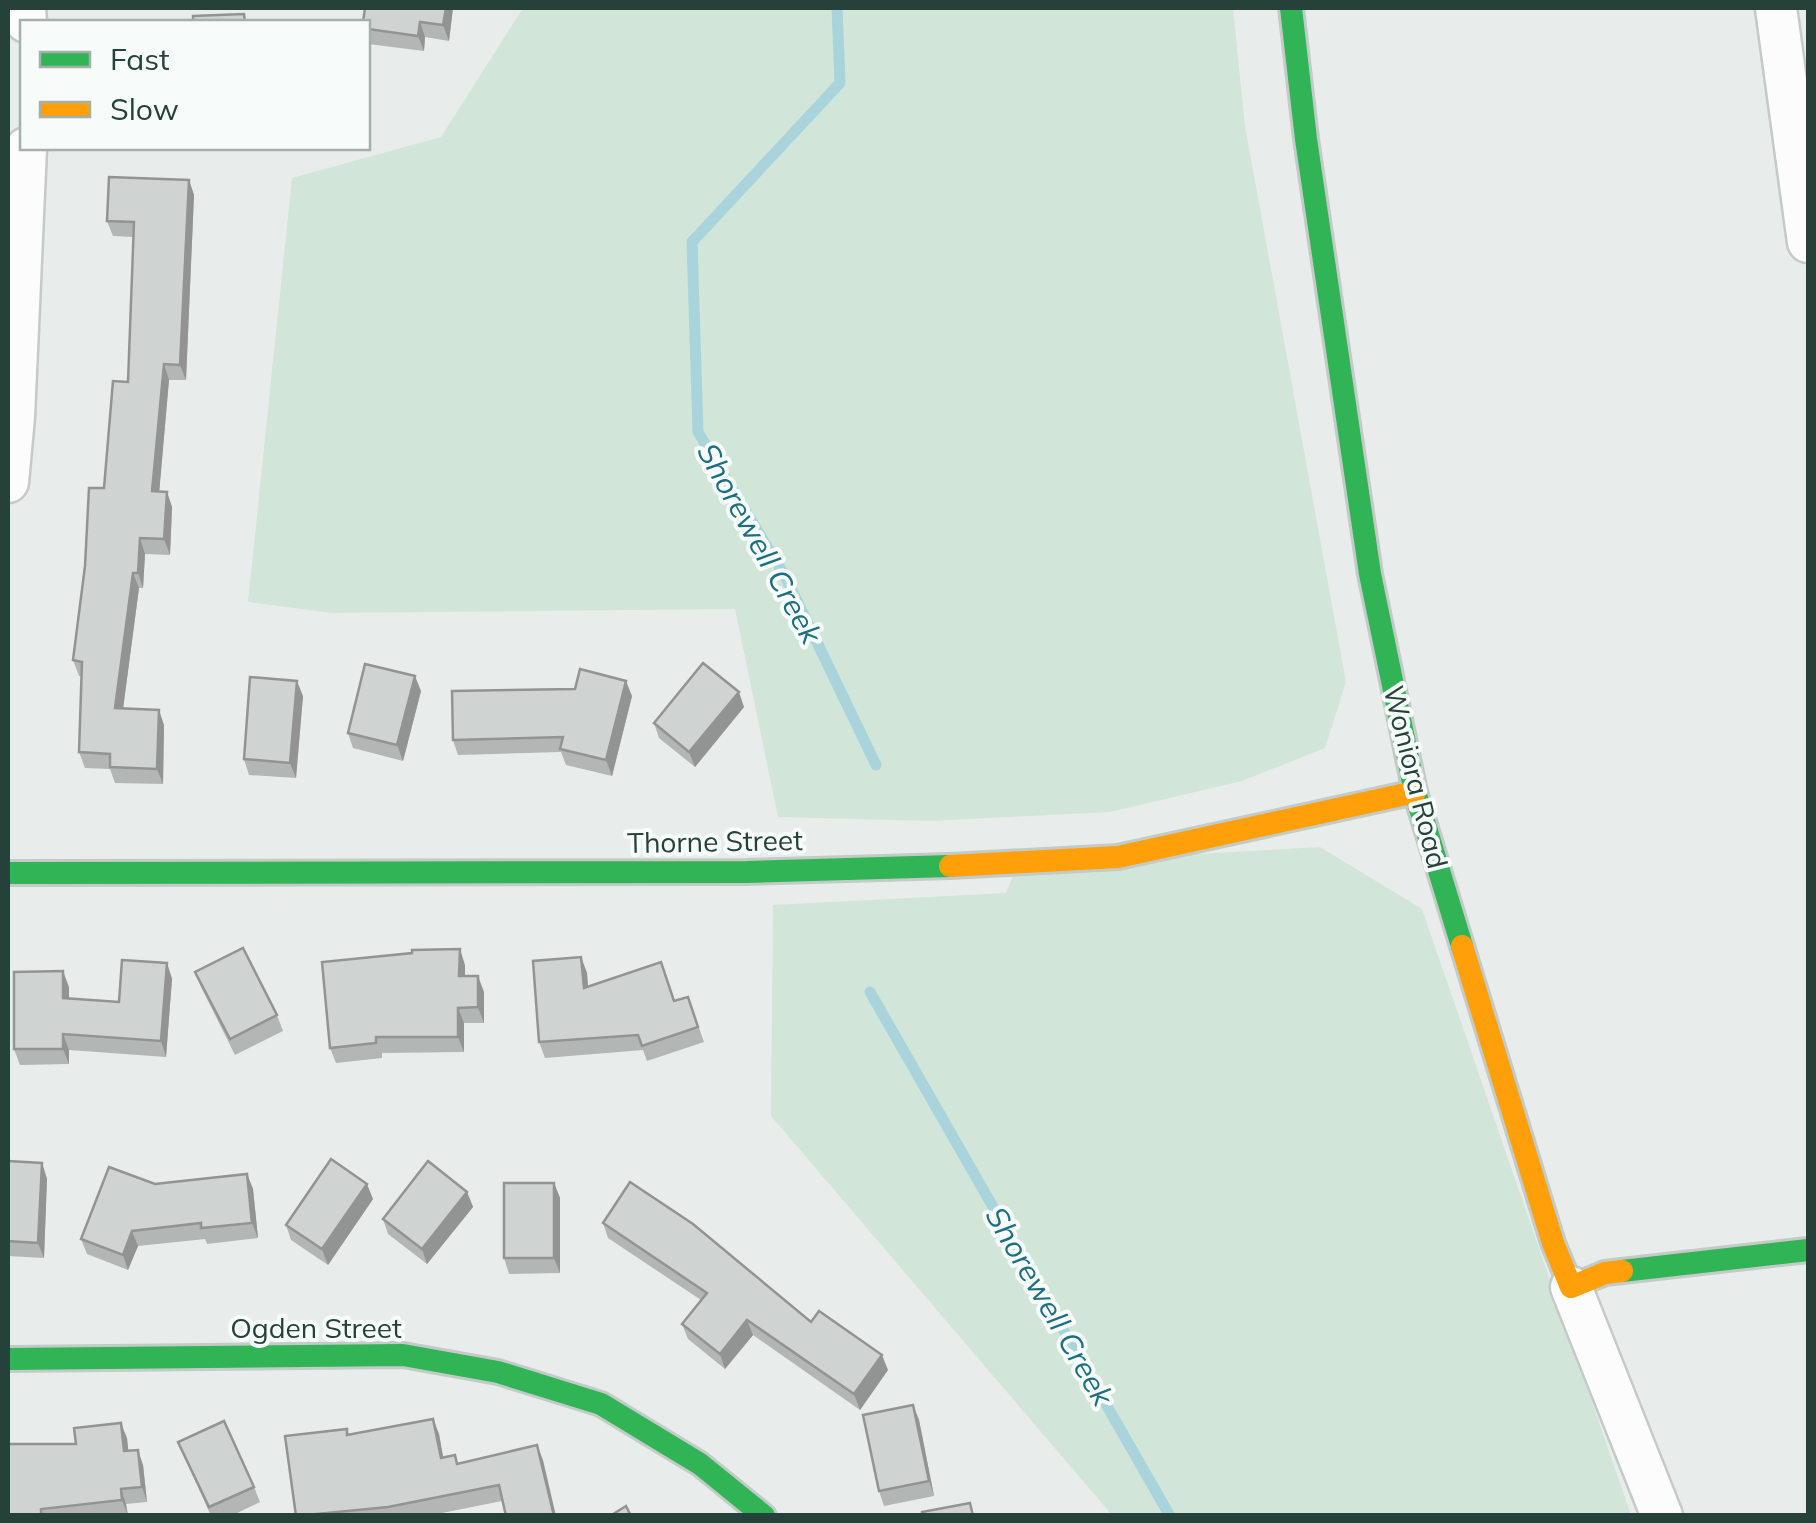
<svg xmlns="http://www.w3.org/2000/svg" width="1816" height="1523" font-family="Mulish,sans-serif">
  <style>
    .green { fill: #d1e6d8 }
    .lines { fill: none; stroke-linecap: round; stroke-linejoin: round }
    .stream { stroke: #a9d4db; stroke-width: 11 }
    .street-casing { stroke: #c5cac8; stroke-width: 45 }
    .fast-casing { stroke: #c3cbc8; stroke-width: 28 }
    .slow-casing { stroke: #c3cbc8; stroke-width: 28 }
    .street { stroke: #fcfcfc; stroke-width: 40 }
    .fast { stroke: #30b455; stroke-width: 22 }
    .slow { stroke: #ff9f0a; stroke-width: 22 }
    .wall { fill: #b2b6b5 }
    .shaded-wall { fill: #919493 }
    .building { fill: #cfd4d2; stroke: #919493; stroke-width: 2.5 }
    .labels { text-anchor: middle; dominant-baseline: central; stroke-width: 8; stroke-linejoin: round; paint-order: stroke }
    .street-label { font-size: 28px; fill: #24423a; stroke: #f7fbf9 }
    .water-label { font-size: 30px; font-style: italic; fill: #1c6f80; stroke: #f7fbf9 }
  </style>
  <rect width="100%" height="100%" fill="#e8edeb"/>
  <g class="green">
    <path d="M523,8H1233L1245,126L1346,682L1325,748L1242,781L1110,812L930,821L778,817L735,609L332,613L248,602L292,178L441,137Z"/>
    <path d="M1320,847L1422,909L1631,1515H1112L771,1116L773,905L1006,893L1018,864Z"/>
  </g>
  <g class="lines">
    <g class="stream">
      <path d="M837,8L840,83L692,242L698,432L786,578L876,765"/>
      <path d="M870,992L1170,1516"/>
    </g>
    <defs>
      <g id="street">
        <path d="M25,8L26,22"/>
        <path d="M1776,8L1808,242"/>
        <path d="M8,482L14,417L26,148"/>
        <path d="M1571,1287L1662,1516"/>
      </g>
      <g id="fast">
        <path d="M1291,8L1306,139L1370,574L1415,792L1462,946"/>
        <path d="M8,873L747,872L950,866"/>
        <path d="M1622,1271L1808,1250"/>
        <path d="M8,1359L403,1355L498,1372L601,1404L700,1464L764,1516"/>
      </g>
      <g id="slow">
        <path d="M950,866L1118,857L1415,792"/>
        <path d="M1462,946L1553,1243L1571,1287L1605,1273L1622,1271"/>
      </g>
    </defs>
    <use href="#street" class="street-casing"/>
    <use href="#fast" class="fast-casing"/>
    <use href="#slow" class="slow-casing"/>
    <use href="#street" class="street"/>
    <use href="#fast" class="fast"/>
    <use href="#slow" class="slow"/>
  </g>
  <g class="wall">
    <path d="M453,8L449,41L425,37L424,51L368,44V22Z"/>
    <path d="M189,180L194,195L186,380H169L159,491L167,492L172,507L170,555L145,554L143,588H139L123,709L164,725L163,784L115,783L110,769L85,768L79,752L82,676H79L73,660L85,566L128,382L134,237L113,236L107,221Z"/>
    <path d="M421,691L403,761L353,748L348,733Z"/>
    <path d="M303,696L296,778L249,775L244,759Z"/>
    <path d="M632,696L612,776L566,765L561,752L458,755L453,740Z"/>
    <path d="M744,707L695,767L659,738L654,723Z"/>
    <path d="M581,957L587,973L588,987L675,1001L688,997L704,1042L647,1061L643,1050L545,1058L539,1042Z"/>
    <path d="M167,963L172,979L166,1057L69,1050V1064L20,1065L14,1049L69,987V998L119,1002Z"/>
    <path d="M465,965V976L484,992V1023H464V1052L382,1053V1058L336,1063L330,1048Z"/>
    <path d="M195,972L277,1015L283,1031L235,1055L201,987Z"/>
    <path d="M8,1161L42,1163L47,1179L44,1258L8,1256Z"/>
    <path d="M247,1174L253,1189L258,1238L207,1244L205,1239L138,1246L128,1270L87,1254L81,1239L155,1184Z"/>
    <path d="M554,1183L560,1198V1273L509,1274L504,1258Z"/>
    <path d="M467,1192L473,1207L427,1264L388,1234L383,1219Z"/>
    <path d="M373,1199L328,1265L291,1240L286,1225Z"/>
    <path d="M603,1223L811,1322L888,1370L860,1410L753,1335L725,1369L688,1339L682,1324L701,1300L608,1238Z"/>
    <path d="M913,1405L919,1420L934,1496L884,1506L879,1491Z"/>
    <path d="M433,1419L439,1434L443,1458L458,1464L543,1460L502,1501L427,1516H296L347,1429L349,1435Z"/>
    <path d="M127,1438L128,1451L143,1465L147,1502L126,1504L128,1516H8L76,1444Z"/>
    <path d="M178,1442L254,1487L260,1502L231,1516H211Z"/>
  </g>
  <g class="shaded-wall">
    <path d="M446,8H453L449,41L443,25Z"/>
    <path d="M420,22L425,37L424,51L418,36Z"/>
    <path d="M189,180L194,195L186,380L180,365Z"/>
    <path d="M164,364L169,380L158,506L152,491Z"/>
    <path d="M167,492L172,507L170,555L164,539Z"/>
    <path d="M140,538L145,554L143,588L138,573Z"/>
    <path d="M133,573L139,588L121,724L115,708Z"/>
    <path d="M415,676L421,691L403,761L397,745Z"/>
    <path d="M297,681L303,696L296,778L290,763Z"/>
    <path d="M626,681L632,696L612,776L606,760Z"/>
    <path d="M739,692L744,707L695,767L689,752Z"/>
    <path d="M159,710L164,725L163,784L157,769Z"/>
    <path d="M460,949L465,965V991L459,976Z"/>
    <path d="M581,957L587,973L589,1003L584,988Z"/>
    <path d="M167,963L172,979L166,1057L161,1041Z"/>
    <path d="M63,971L69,987V1013L63,998Z"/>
    <path d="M478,976L484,992V1023L478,1007Z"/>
    <path d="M458,1008L464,1023V1052L458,1037Z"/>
    <path d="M63,1034L69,1050V1064L63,1049Z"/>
    <path d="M42,1163L47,1179L44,1258L38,1243Z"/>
    <path d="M247,1174L253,1189L258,1238L252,1223Z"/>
    <path d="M554,1183L560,1198V1273L554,1258Z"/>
    <path d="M367,1184L373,1199L328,1265L322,1249Z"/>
    <path d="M467,1192L473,1207L427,1264L422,1249Z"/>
    <path d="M132,1231L138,1246L128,1270L123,1255Z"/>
    <path d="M747,1320L753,1335L725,1369L720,1354Z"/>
    <path d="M882,1355L888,1370L860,1410L854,1394Z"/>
    <path d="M913,1405L919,1420L934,1496L929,1481Z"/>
    <path d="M433,1419L439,1434L446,1473L441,1458Z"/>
    <path d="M121,1423L127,1438L130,1467L124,1451Z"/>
    <path d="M537,1445L543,1460L556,1516H554Z"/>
    <path d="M138,1450L143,1465L147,1502L142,1487Z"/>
    <path d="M121,1489L126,1504L128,1516L122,1500Z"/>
  </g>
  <g class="building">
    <path d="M365,8H446L443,25L420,22L418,36L368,29V22H363Z"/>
    <path d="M244,14L245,22H193V16Z"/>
    <path d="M109,177L189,180L180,365L164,364L152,491L167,492L164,539L140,538L138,573H133L115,708L159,710L157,769L110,767V754L79,752L82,662L73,660L85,566L89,488H104L113,381L128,382L134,222L107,221Z"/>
    <path d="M703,663L739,692L689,752L654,723Z"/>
    <path d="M365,664L415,676L397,745L348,733Z"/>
    <path d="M580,669L626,681L606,760L560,749L563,737L453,740L452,691L575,689Z"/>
    <path d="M250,677L297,681L290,763L244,759Z"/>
    <path d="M243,948L277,1015L230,1039L195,972Z"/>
    <path d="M460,949L459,976H478V1007L458,1008V1037H376V1043L330,1048L322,962L412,953V950Z"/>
    <path d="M581,957L584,988L661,962L674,1001L688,997L698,1027L642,1046L638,1035L539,1042L533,961Z"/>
    <path d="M122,960L167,963L161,1041L63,1034V1049H14V972L63,971V998L119,1002Z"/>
    <path d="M331,1159L367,1184L322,1249L286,1225Z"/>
    <path d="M8,1161L42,1163L38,1243L8,1241Z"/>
    <path d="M428,1161L467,1192L422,1249L383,1219Z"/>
    <path d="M109,1167L155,1184L247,1174L252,1223L201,1228V1223L132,1231L123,1255L81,1239Z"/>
    <path d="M630,1182L693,1224L811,1322L819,1311L882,1355L854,1394L747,1320L720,1354L682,1324L707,1293L603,1223Z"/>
    <rect x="504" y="1183" width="50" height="75"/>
    <path d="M913,1405L929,1481L879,1491L863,1415Z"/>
    <path d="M433,1419L441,1458L455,1455L457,1464L537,1445L554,1516H506L499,1485L388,1507L296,1516L285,1436L347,1429V1435Z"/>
    <path d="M224,1421L254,1487L209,1507L178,1442Z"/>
    <path d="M121,1423L124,1451L138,1450L142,1487L121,1489L122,1500L41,1509V1516H8V1444H76L74,1428Z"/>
    <path d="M970,1503L973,1516H922V1512Z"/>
    <path d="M626,1506L631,1516H610Z"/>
  </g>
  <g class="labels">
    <g class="street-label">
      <text transform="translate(1416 777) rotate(76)">Woniora Road</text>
      <text transform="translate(715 841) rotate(-1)">Thorne Street</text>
      <text x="316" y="1327">Ogden Street</text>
    </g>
    <g class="water-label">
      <text transform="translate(760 543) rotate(61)">Shorewell Creek</text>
      <text transform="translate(1050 1306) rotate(60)">Shorewell Creek</text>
    </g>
  </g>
  <rect width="1816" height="1523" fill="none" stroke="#24423a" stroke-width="20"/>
  <rect x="20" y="20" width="350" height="130" fill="#f7fbf9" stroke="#a3b1ad" stroke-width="2.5"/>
  <rect x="40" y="52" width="50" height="15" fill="#30b455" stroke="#a3b1ad" stroke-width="2.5"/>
  <text x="110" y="70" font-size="30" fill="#24423a">Fast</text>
  <rect x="40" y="102" width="50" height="15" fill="#ff9f0a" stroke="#a3b1ad" stroke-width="2.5"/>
  <text x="110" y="120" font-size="30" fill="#24423a">Slow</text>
</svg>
